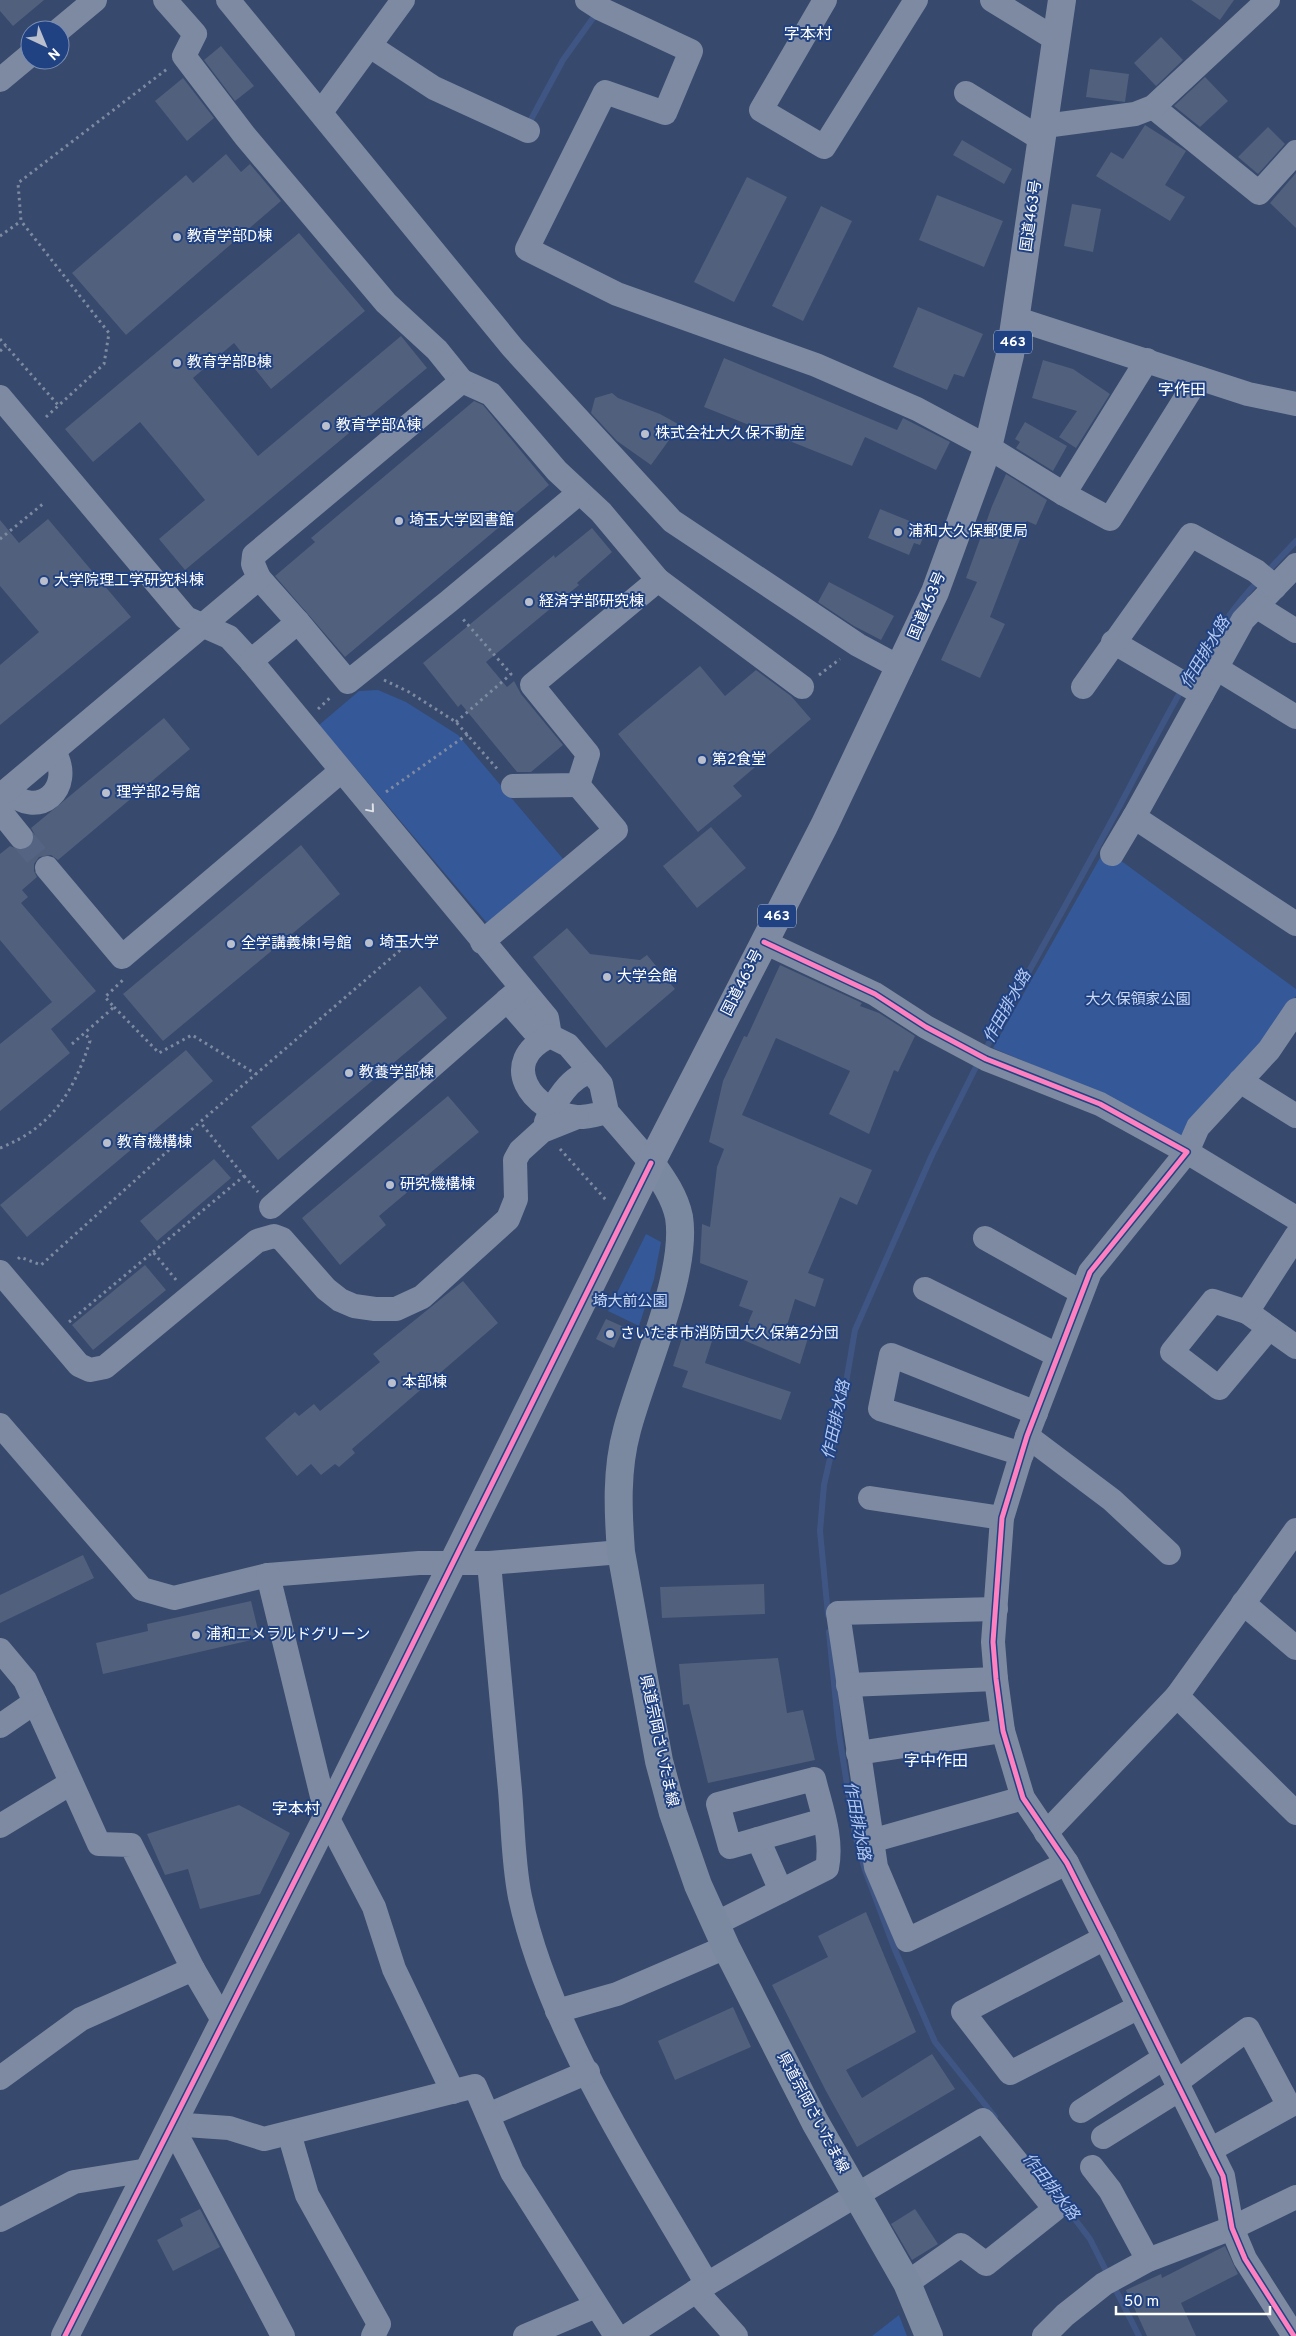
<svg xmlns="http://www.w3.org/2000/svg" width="1296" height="2336" font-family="Overpass,'Noto Sans JP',sans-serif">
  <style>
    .green { fill: #355899 }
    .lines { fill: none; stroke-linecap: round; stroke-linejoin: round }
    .stream { stroke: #3f5684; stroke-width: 6 }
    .building { fill: #51607c }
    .minor-tunnel { stroke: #556482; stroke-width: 24; stroke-dasharray: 24 12; stroke-linecap: butt }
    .path { stroke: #7d8aa2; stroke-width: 3; stroke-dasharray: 2.5 4; stroke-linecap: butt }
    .minor { stroke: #7d8aa2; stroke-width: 24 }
    .major { stroke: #7b89a0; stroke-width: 28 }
    .highway { stroke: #7e8aa2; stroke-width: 28 }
    .cycleway-casing { stroke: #214282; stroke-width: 8 }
    .cycleway { stroke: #ff80c0; stroke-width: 5 }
    .oneway { stroke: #dee2e8 }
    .poi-dot { fill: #b9bfcc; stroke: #214282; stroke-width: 2 }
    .labels { text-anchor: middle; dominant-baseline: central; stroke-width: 4; stroke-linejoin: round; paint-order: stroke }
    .shield { fill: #214282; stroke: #bcc6da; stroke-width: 1 }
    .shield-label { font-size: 14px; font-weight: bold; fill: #fff }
    .street-label { font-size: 15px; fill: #fff; stroke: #214282 }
    .poi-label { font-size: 15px; fill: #fff; stroke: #214282; text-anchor: start }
    .park-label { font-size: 15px; fill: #ccdbf6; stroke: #214282 }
    .neighbourhood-label { font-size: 16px; fill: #fff; stroke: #214282 }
    .water-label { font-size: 16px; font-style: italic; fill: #b3c9f0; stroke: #214282 }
  </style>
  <rect width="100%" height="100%" fill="#37496c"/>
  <g class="green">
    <path d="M378,690L406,702L458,735L564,860L487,923L319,725L359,691Z"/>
    <path d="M1105,849L1296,989V996L1261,1046L1181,1139L1105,1096L993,1048Z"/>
    <path d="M646,1234L661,1242L654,1279L639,1326L608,1311Z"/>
    <path d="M899,2315L907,2336H872Z"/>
  </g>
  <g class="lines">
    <g class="stream">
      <path d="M528,125L563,60L598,11"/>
      <path d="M1266,573L1296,541"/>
      <path d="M984,1052C1029,971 1074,891 1118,809C1157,736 1202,639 1259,580"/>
      <path d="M828,1615L820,1531L824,1485L842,1406L855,1330L932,1155L979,1061"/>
      <path d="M829,1632L839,1734L855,1835L865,1870L895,1950L935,2042L995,2117"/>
      <path d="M1061,2201L1090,2239L1139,2336"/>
    </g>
  </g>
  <g class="building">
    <path d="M0,0H44L13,26L0,11Z"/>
    <path d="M1191,0H1234L1220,20Z"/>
    <path d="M1161,37L1183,60L1156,86L1134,63Z"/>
    <path d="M221,46L254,86L235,101L204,60Z"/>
    <path d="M1090,69L1129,74L1125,102L1086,97Z"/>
    <path d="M1205,77L1228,101L1200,127L1174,106Z"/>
    <path d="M183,78L214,118L187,141L155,101Z"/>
    <path d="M1145,125L1186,151L1165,185L1185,197L1170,221L1096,176L1111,152L1123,159Z"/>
    <path d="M1268,127L1285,144L1258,174L1238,157Z"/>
    <path d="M962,140L1012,169L1004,184L953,155Z"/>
    <path d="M226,154L241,172L250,164L281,201L126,335L72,273L186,175L193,183Z"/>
    <path d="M1296,173V228L1270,203Z"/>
    <path d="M747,177L787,197L734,302L694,282Z"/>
    <path d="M937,195L1003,221L984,267L919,240Z"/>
    <path d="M1072,204L1101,209L1093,252L1064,246Z"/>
    <path d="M821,206L852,221L803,321L772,306Z"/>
    <path d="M299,233L365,311L271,389L234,343L193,378L258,456L401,336L427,368L185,570L159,539L205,500L140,422L93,462L65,429Z"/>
    <path d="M918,307L983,334L964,377L954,374L947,390L893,367Z"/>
    <path d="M724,358L897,430L903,418L950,442L936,470L865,437L852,466L704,407Z"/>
    <path d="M1043,360L1073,369L1110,394L1076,448L1059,437L1077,411L1032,398Z"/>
    <path d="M612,393L618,398L660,414L680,425L651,465L617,441L591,413L595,398Z"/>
    <path d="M474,401L483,405L549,485L345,657L275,576L315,542L311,538Z"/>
    <path d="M1025,422L1067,446L1053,471L1016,448L1020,442L1015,439Z"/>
    <path d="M1006,474L1047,500L1036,525L1027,521L990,617L1005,624L980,678L941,660L977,582L966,578L992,506Z"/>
    <path d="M880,509L927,528L920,545L914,543L909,555L868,538Z"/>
    <path d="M48,519L131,617L0,725V665L39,632L0,586V520L19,543Z"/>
    <path d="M592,528L612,552L577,583L579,585L486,662L507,687L514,681L521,694L563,745L531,772H517L461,704L458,707L423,663L554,555L555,558Z"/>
    <path d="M829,582L894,616L881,640L854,626L818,602Z"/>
    <path d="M700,666L725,696L756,670L791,696L811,719L733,786L742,796L698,832L618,734Z"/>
    <path d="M164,718L190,749L58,860L51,855L39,857L34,864V871L37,877L22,890L28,897L21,903L96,991L51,1029L70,1053L0,1111V1044L52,1002L0,940V854L10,846L23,851L30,847L35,835L31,828Z"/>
    <path d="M711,827L746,868L697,908L663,866Z"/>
    <path d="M301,845L340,894L163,1041L123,994Z"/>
    <path d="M567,928L590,954L640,960L647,955L675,989L606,1048L533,957Z"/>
    <path d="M780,965L862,1003L860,1006L879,1013L915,1036L898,1072L894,1070L869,1134L829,1114L850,1071L776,1038L742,1115L872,1170L857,1205L840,1197L808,1273L824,1279L815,1307L795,1299L786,1329L808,1338L800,1364L741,1339L753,1311L739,1306L748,1281L700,1263L702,1224L710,1227L717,1167L724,1149L709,1142L723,1081L744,1036L747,1037Z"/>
    <path d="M420,986L447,1018L278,1160L251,1127Z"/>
    <path d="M186,1050L213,1081L27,1237L0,1205Z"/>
    <path d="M448,1096L479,1132L379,1216L386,1225L340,1265L302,1218Z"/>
    <path d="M214,1159L231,1178L157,1241L140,1221Z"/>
    <path d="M145,1265L166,1290L93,1350L72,1325Z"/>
    <path d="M463,1281L498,1323L352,1449L355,1453L339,1467L335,1464L321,1475L311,1464L297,1476L265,1438L295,1412L299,1416L314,1404L320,1411L380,1362L373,1354Z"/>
    <path d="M606,1319L624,1327L614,1348L596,1339Z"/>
    <path d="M685,1329L713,1338L705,1363L791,1392L781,1420L682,1387L688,1371L673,1366Z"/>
    <path d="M83,1555L94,1578L0,1623V1595Z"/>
    <path d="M764,1584L765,1614L662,1618L660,1587Z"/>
    <path d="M251,1601L260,1638L103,1674L96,1643L148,1631L147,1624Z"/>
    <path d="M778,1658L787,1713L803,1710L815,1760L708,1783L689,1704L683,1705L679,1664Z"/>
    <path d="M239,1805L290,1833L260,1894L200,1909L188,1869L165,1875L147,1834Z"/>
    <path d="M866,1912L916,2032L846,2070L862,2098L932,2054L955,2089L857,2147L826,2091L772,1985L828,1957L818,1936Z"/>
    <path d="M733,2007L751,2047L675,2080L658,2041Z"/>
    <path d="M200,2209L220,2247L173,2271L157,2240L183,2226L180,2219Z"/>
    <path d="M915,2209L938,2244L912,2260L891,2224Z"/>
    <path d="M1225,2246L1238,2274L1181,2303L1196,2336H1147L1126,2290L1161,2274L1162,2278Z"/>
  </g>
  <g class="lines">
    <path class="minor-tunnel" d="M21,837L47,868"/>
    <g class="path">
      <path d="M0,236L21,221"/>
      <path d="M0,339L59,406"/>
      <path d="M0,351L6,346"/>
      <path d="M46,417L104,364L109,333L21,221L18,183L167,69"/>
      <path d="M0,539L44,503"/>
      <path d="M819,675L840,659"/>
      <path d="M384,680L409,692L456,722L499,771"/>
      <path d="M318,709L332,696"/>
      <path d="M456,722L511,674L462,618"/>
      <path d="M386,792L468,734"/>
      <path d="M114,1007L159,1053L192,1035L256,1074"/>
      <path d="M72,1044L114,1007L105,997L124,979"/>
      <path d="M0,1148C51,1128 74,1092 90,1041L85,1033"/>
      <path d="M560,1149L606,1200"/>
      <path d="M244,1176L258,1192"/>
      <path d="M153,1252L244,1176L200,1122"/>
      <path d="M18,1259L20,1257L41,1265L200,1122L419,934"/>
      <path d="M69,1322L153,1252L177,1281"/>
    </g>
    <g class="minor">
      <path d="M165,0L195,34L184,56L245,136L386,303L437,350L462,381L491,394L557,471L601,512L658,580"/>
      <path d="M228,0L512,347L672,521L858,645L901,668"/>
      <path d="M587,0L601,9L691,51L665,113L605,92L527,249L617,294L816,365L917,409L988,447L1064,494L1110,519L1198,378"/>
      <path d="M825,0L761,110L824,147L916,0"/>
      <path d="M992,0L1057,40"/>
      <path d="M59,30L95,0"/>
      <path d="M370,46L434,88L528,131"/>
      <path d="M0,80L30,55"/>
      <path d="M966,93L1043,140"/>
      <path d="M1153,107L1259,193L1296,152"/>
      <path d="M321,112L403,0"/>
      <path d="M1045,126L1135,114L1153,107L1268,0"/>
      <path d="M1017,319L1248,394L1296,404"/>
      <path d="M0,397L186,618L229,637L251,661L547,1018L550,1036"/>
      <path d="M1064,494L1147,360"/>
      <path d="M1296,565L1243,620L1134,817L1296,924"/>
      <path d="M1256,606L1296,631"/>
      <path d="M298,622L348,682L448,602L579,493"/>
      <path d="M1113,642L1202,694"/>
      <path d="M251,661L298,622L259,578"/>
      <path d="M1216,668L1296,717"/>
      <path d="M1083,687L1191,535L1256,571L1275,587"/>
      <path d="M513,786L578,785L588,754L532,685L658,580L802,687"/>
      <path d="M8,790C37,822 76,788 54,752"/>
      <path d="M0,796L259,578L253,564L254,555L462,381"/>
      <path d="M0,811L21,837"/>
      <path d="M1112,854L1134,817"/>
      <path d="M47,868L122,957L341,771"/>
      <path d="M482,942L616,830L578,785"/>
      <path d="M764,942L875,994L926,1027L986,1059L1100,1104L1187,1152L1090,1272L1027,1436L1002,1518L993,1642L996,1679L1003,1731L1023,1798L1067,1863L1105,1938L1223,2176L1232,2228L1245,2259L1294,2336"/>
      <path d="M507,1000L533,1030L550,1036"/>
      <path d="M1296,1010L1269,1050L1198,1127L1187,1152L1296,1218"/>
      <path d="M1240,1081L1296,1116"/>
      <path d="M607,1112C598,1114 586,1118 576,1117C531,1111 497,1062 550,1036L568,1045L592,1073L601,1084L607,1112L651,1163"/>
      <path d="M546,1122C553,1105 571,1073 592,1073"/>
      <path d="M271,1207L521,988"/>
      <path d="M1296,1236L1247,1312L1296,1347"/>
      <path d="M985,1238L1081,1292"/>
      <path d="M0,1272L79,1365L90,1370L105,1367L257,1241L274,1236L282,1239L326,1289L340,1300L354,1306L375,1309H396L422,1297L508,1219L516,1199L515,1160L520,1151L542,1131L577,1117"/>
      <path d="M925,1289L1057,1355"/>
      <path d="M1247,1312L1213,1301L1172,1352L1219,1388L1269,1328"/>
      <path d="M0,1425L142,1589L174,1598L268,1575L419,1563H489L621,1552"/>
      <path d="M1027,1436L1112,1500L1169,1553"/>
      <path d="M1022,1454L880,1409L891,1355L1036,1413"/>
      <path d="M870,1498L1002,1518"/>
      <path d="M489,1563C496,1639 503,1714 510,1790C513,1825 513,1863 520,1897C549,2031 639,2166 707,2284"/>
      <path d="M268,1575L327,1817L374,1907L394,1969L453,2092"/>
      <path d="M1243,1603L1296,1648"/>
      <path d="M996,1609L838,1613L876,1867L907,1940L1067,1863"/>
      <path d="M0,1650L25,1680L99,1844L131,1845L193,1969L224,2022"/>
      <path d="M848,1685L996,1679"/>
      <path d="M1177,1696L1296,1813"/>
      <path d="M0,1726L35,1702"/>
      <path d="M858,1753L1003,1731"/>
      <path d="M0,1826L71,1783"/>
      <path d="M1046,1833L1177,1696L1296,1530"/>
      <path d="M758,1839L781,1891"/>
      <path d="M871,1841L1023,1798"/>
      <path d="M715,1924L827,1868C833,1838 821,1808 814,1779L718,1804L730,1847L824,1820"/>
      <path d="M1105,1938L963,2012L1010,2073L1139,2007"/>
      <path d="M557,2011L617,1994L726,1947"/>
      <path d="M0,2078L81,2019L193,1969"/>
      <path d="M1177,2082L1248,2029L1289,2106L1210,2150"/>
      <path d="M1081,2111L1164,2058"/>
      <path d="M488,2115L588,2072"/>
      <path d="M171,2124L229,2128L264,2139L475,2086L512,2172L616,2336"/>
      <path d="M171,2124L283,2336"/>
      <path d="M289,2133L307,2195L379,2324L373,2336"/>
      <path d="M1103,2137L1180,2089"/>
      <path d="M1092,2167L1110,2190L1148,2260"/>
      <path d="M0,2220L74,2182L148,2170"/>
      <path d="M696,2291L736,2336"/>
      <path d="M525,2336L596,2306"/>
      <path d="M627,2336L707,2284L983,2120L1055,2209L986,2264L961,2245L907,2283"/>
      <path d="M1044,2336L1065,2315L1104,2284L1148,2260L1232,2228L1296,2197"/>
    </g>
    <path class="major" d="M651,1163C663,1180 675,1197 679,1217C688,1274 642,1372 627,1430C616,1470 618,1511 621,1552L659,1761L673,1813L698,1885L726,1947L815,2122L907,2283L929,2336"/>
    <path class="highway" d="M65,2336L327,1817L651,1163L824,826L935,592L988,447L1010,355L1062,0"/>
    <defs>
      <g id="cycleway">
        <path d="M764,942L875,994L926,1027L986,1059L1100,1104L1187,1152L1090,1272L1027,1436L1002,1518L993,1642L996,1679L1003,1731L1023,1798L1067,1863L1105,1938L1223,2176L1232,2228L1245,2259L1294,2336"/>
        <path d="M65,2336L327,1817L651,1163"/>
      </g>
    </defs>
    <use href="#cycleway" class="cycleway-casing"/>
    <use href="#cycleway" class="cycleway"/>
  </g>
  <defs><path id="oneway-chevron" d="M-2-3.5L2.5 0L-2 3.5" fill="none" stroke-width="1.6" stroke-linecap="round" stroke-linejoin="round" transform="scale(1.25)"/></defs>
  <use class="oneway" href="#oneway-chevron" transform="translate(371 809) rotate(50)"/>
  <g class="poi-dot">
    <circle cx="177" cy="237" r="5"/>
    <circle cx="177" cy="363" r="5"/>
    <circle cx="326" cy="426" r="5"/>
    <circle cx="645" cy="434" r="5"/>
    <circle cx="399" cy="521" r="5"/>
    <circle cx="898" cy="532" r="5"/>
    <circle cx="44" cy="581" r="5"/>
    <circle cx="529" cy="602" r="5"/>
    <circle cx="702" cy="760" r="5"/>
    <circle cx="106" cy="793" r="5"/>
    <circle cx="369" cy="943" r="5"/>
    <circle cx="231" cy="944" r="5"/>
    <circle cx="607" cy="977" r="5"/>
    <circle cx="349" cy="1073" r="5"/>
    <circle cx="107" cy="1143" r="5"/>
    <circle cx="390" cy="1185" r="5"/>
    <circle cx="610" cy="1334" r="5"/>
    <circle cx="392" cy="1383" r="5"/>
    <circle cx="196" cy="1635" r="5"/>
  </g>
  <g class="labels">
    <g class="shield">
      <rect x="994" y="330.5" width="38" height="23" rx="4"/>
      <rect x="758" y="904.5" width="38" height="23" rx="4"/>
    </g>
    <g class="shield-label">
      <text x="1013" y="342">463</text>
      <text x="777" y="916">463</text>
    </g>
    <g class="street-label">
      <text transform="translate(1032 216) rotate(-82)">国道463号</text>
      <text transform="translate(928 606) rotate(-67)">国道463号</text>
      <text transform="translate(743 983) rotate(-63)">国道463号</text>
      <text transform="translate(658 1741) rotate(78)">県道宗岡さいたま線</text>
      <text transform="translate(812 2113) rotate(62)">県道宗岡さいたま線</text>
    </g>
    <g class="poi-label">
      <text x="187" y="237">教育学部D棟</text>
      <text x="187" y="363">教育学部B棟</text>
      <text x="336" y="426">教育学部A棟</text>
      <text x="655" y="434">株式会社大久保不動産</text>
      <text x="409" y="521">埼玉大学図書館</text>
      <text x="908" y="532">浦和大久保郵便局</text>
      <text x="54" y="581">大学院理工学研究科棟</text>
      <text x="539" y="602">経済学部研究棟</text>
      <text x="712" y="760">第2食堂</text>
      <text x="116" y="793">理学部2号館</text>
      <text x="379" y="943">埼玉大学</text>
      <text x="241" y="944">全学講義棟1号館</text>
      <text x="617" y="977">大学会館</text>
      <text x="359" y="1073">教養学部棟</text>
      <text x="117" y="1143">教育機構棟</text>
      <text x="400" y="1185">研究機構棟</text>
      <text x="620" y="1334">さいたま市消防団大久保第2分団</text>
      <text x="402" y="1383">本部棟</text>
      <text x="206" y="1635">浦和エメラルドグリーン</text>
    </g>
    <g class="park-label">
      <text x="1138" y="1000">大久保領家公園</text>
      <text x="630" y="1302">埼大前公園</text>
    </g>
    <g class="neighbourhood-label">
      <text x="808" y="35">字本村</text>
      <text x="1182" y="391">字作田</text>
      <text x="936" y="1762">字中作田</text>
      <text x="296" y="1810">字本村</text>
    </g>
    <g class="water-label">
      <text transform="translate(1206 653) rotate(-59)">作田排水路</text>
      <text transform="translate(1008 1007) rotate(-61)">作田排水路</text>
      <text transform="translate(837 1420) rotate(-78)">作田排水路</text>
      <text transform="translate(856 1821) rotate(79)">作田排水路</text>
      <text transform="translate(1050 2187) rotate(52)">作田排水路</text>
    </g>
  </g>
  <g transform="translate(45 45) rotate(136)"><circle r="24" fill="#214282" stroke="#7a8eb4"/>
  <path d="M0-4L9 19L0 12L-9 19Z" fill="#b9bfcc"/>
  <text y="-8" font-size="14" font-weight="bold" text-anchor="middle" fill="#ffffff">N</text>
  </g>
  <path d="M1116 2306v8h154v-8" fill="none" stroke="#ffffff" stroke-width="2.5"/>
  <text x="1124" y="2306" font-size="15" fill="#ffffff" stroke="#214282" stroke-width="4" paint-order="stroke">50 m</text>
</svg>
